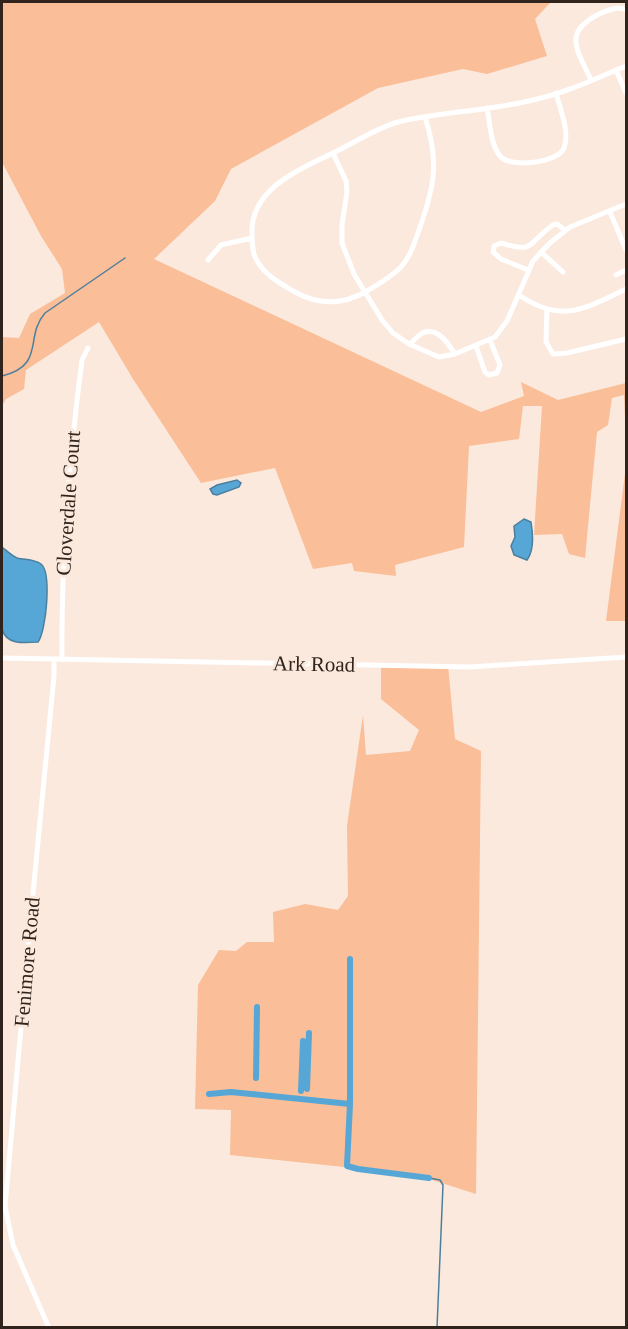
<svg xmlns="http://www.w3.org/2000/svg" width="628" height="1329" font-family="'Times New Roman',serif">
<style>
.green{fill:#fabe98}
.water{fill:#56a6d6;stroke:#4b7f9e;stroke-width:1.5}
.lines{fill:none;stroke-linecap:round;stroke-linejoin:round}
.stream{stroke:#4b7f9e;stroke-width:1.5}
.canal{stroke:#56a6d6;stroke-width:6}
.street{stroke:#fff;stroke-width:5}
.labels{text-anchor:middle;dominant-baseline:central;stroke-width:6;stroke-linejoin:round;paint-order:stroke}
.street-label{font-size:21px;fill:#30241d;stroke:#fbe9dd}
</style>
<rect width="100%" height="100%" fill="#fbe9dd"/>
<path class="green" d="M2,2H551L535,19L547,56L487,74L463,69L378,88L231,169L215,201L154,259L481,412L524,396L521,382L558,400L626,383V443L624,395L612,398L608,425L597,432L585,558L569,554L562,534L534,535L542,406H523L519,439L469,446L464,547L395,565L396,576L354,571L352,563L313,569L275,468L201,483L133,379L99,322L26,370L24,389L6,399L2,406V337L19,338L30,314L65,293L62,269L41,236L2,162Z
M626,466V621H606Z
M381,664L448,665L455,739L481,751L476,1194L429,1179L344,1167L230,1155L231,1110L195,1109L198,985L219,950L236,951L247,942H274L273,912L305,904L338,910L348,896L347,826L363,715L366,755L410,751L419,730L381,699Z"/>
<path class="water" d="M237,480L241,483L239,487L217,495L213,494L210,489L217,485Z
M524,519L531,522C533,534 534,551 527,560L514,555L511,546L515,537L514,526Z
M2,547C7,551 11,555 17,558C25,560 34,559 41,564C52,573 46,632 38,642C24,643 6,645 2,629Z"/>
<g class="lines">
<path class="stream" d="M2,376C46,365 24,337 45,313L125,258
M429,1178L440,1180L443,1185L437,1328"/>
<path class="canal" d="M350,959V1104L347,1166L358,1169L429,1178
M256,1078L257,1007
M307,1089L309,1033
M301,1091L303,1041
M209,1094L231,1092L350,1104"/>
<path class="street" d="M616,70L626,93
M591,80C577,49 562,33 599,14C608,10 617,6 626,10
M487,108C490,122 490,145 501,157C511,168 558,163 564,148C570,132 560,109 556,93
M425,117C439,160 435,185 420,227C415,241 411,256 401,267C391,277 379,284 367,291C343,305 320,306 295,292C279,283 263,274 255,257C252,250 252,242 252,234C250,187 302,169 337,151C357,141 377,128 398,122C444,111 492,111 537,99C568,92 597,78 626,66
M333,153L346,181L347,192L342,225V243L354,274L382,320L393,333L409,344L439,357L455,354L495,337L507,321L533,261L550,243L570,227L626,204
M610,212L626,250
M541,252L563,272
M208,260L221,245L252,238
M528,270L501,259L493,252L494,246L501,243C537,254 526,243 553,225L557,224L565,230
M616,275L626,270
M519,295C561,324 585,309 626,289
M547,310L546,342L553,354L567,353L626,339
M409,344C414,341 420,333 425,332C439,328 449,345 455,354
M476,346L485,372L489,375L497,373L500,365L490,340
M2,658L469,667L626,657
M62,660C61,559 69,459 82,360L88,348
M49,1328L13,1245L5,1206L32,904L54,676V659"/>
</g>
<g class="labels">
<g class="street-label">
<text transform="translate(68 503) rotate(-86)">Cloverdale Court</text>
<text transform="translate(314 664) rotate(1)">Ark Road</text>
<text transform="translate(27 962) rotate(-85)">Fenimore Road</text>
</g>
</g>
<rect width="628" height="1329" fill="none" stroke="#30241d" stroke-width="6"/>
</svg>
